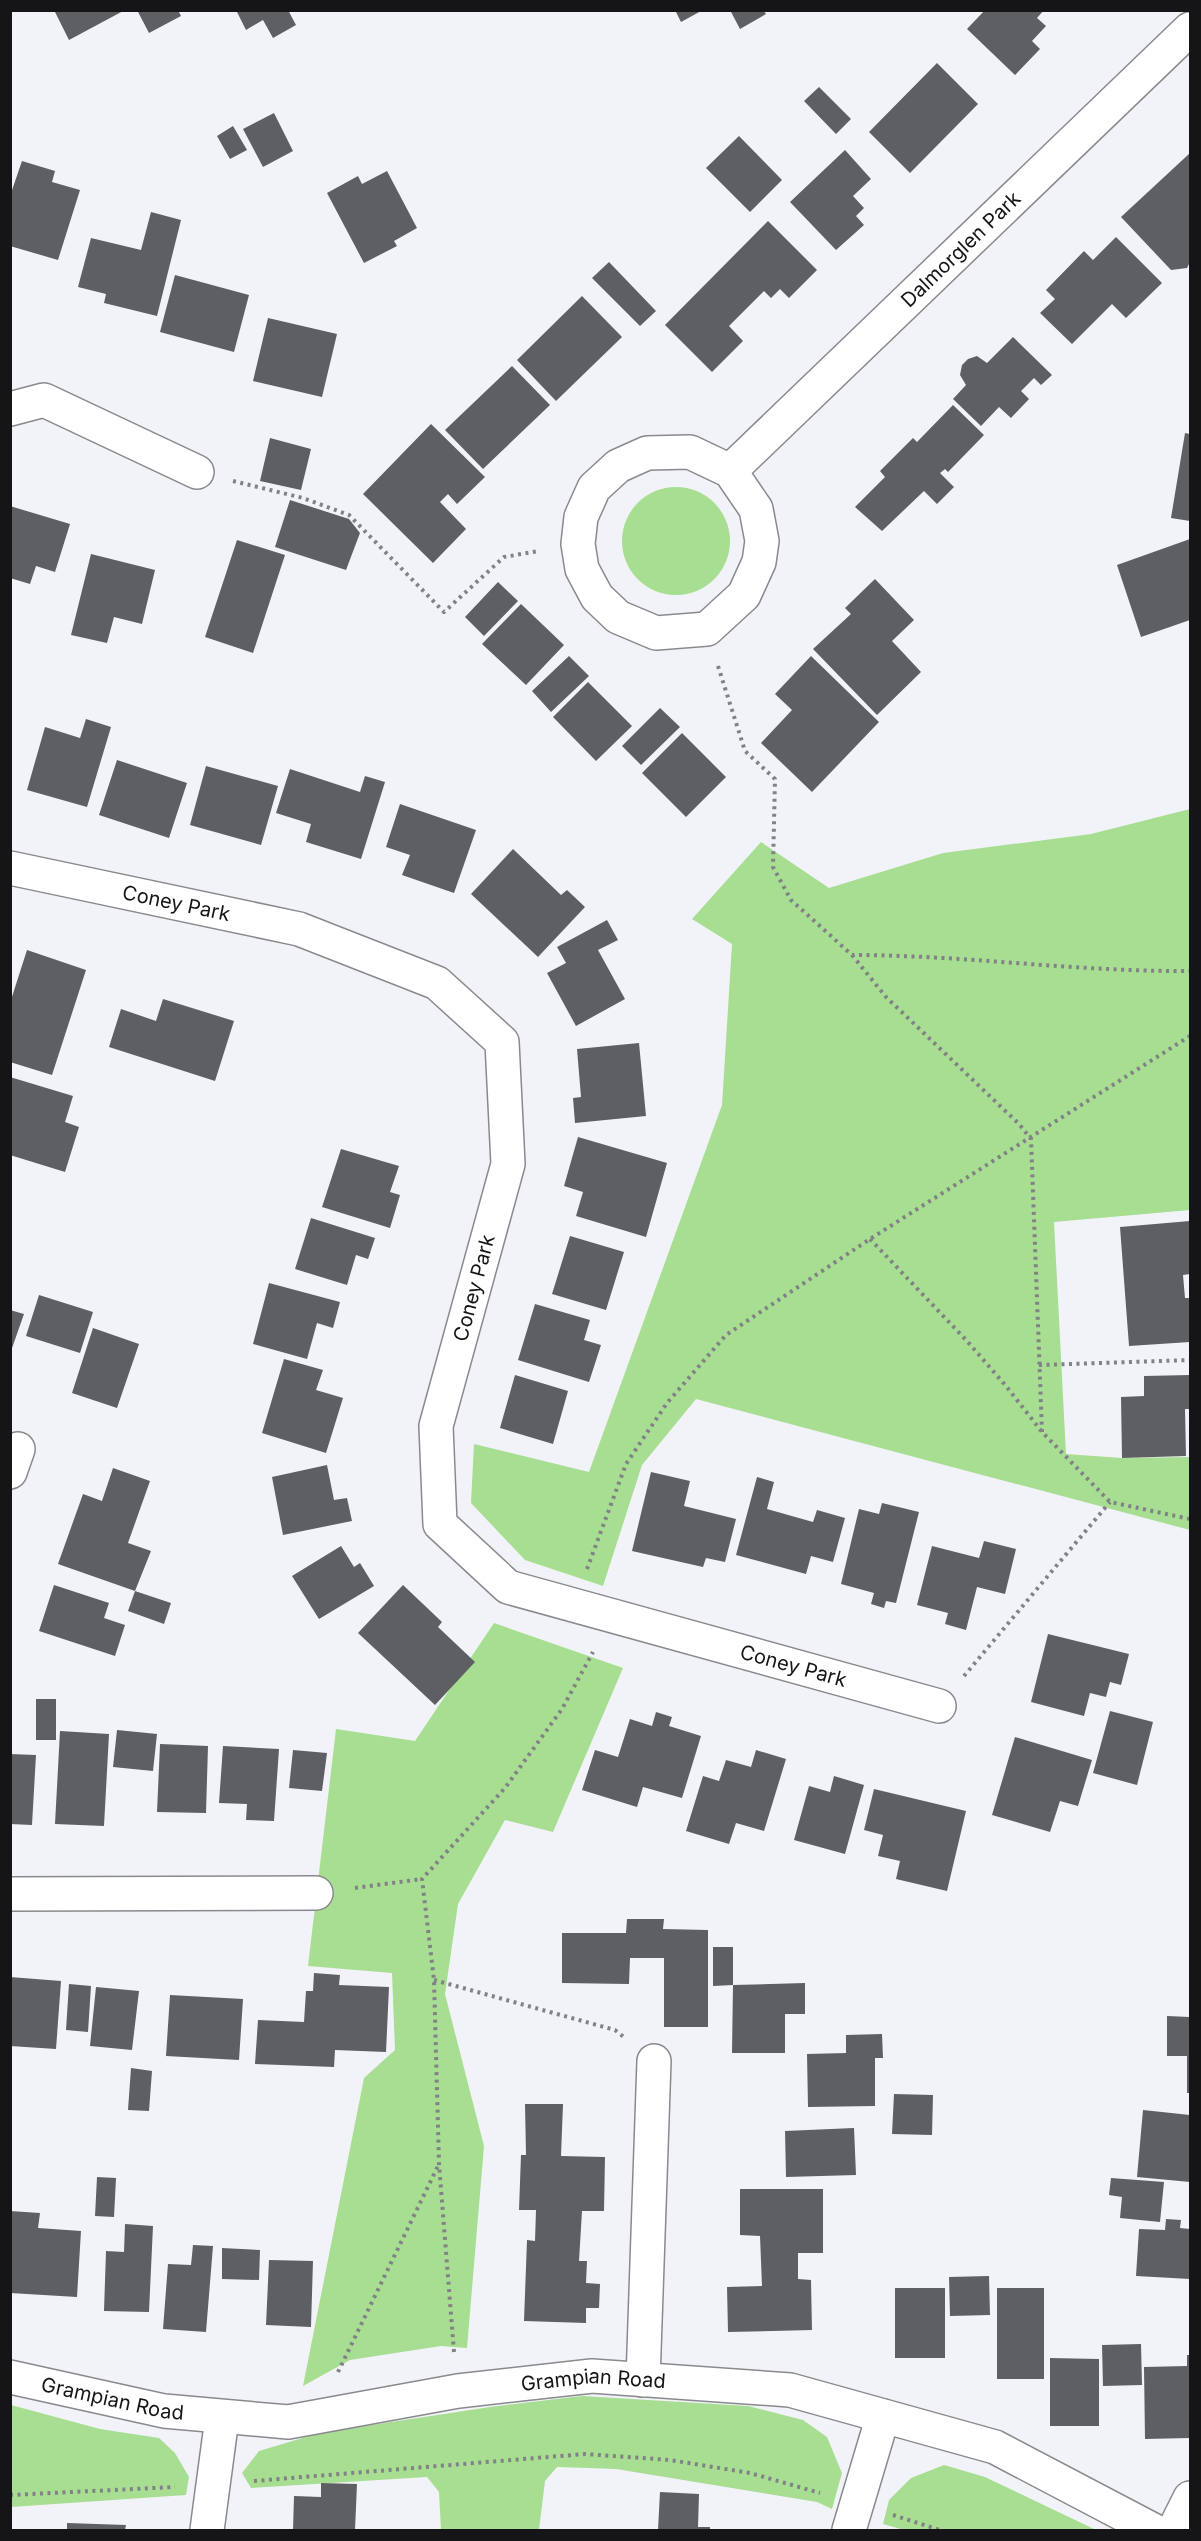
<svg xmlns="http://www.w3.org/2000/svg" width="1201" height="2541" font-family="Inter,sans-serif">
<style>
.green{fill:#a7de92}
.building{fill:#5e5f63}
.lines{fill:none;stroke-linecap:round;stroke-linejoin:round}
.minor-casing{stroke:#898a8e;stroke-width:36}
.path{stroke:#828286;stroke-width:4;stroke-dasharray:3 4.5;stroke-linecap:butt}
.minor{stroke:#fff;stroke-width:33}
.labels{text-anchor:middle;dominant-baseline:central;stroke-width:6;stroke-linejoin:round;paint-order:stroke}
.street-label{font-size:20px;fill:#151517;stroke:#fff}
</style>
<rect width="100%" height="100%" fill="#f2f3f8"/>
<path class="green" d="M622 541a54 54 0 1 1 108 0a54 54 0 1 1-108 0Z
M1190,809V1210L1054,1222L1066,1454L1122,1458L1190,1457V1530L696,1399L642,1465L603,1586L525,1560L471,1503L474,1444L589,1472L722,1105L732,944L692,919L761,842L829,888L943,853L1091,834Z
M494,1623L623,1668L553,1832L505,1820L458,1904L445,1994L484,2146L467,2348L441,2346L350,2360L303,2386L364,2078L395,2050L392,1973L308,1966L336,1729L415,1741Z
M582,2396L748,2406L803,2420L827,2437L842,2473L832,2509L817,2502L616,2469L557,2467L545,2481L539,2530H441L439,2492L427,2477L251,2488L242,2473L259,2451L319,2433L490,2407Z
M11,2405L100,2429L159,2438L175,2453L189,2477L186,2495L11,2507Z
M944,2465L985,2477L1096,2530H904L883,2524L889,2500L911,2478Z"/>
<path class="building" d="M54,10H125L69,40Z
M137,10H178L181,16L149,33Z
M236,10H288L296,25L273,38L263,20L246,30Z
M675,10H703L681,22Z
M730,10H763L766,14L740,29Z
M985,10H1044L1037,18L1046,26L1032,41L1040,49L1015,75L967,29Z
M937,63L978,104L910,173L869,132Z
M819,87L851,119L836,134L804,101Z
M274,113L293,151L263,167L243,129Z
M233,126L247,150L230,159L217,136Z
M739,136L782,180L750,212L706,168Z
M845,150L871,179L853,196L864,208L856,216L864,225L836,250L790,202Z
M1190,153V262L1187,268L1171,270L1121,217Z
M22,161L55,171L52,182L80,190L58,260L10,246V196Z
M387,171L417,228L394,241L397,246L364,263L327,193L358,176L362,184Z
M151,212L181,220L157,316L104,303L106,294L78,287L91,238L141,250Z
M768,221L817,270L789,298L780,289L771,298L764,291L729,326L743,341L712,372L665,325Z
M1116,237L1162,283L1126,318L1112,304L1072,344L1040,313L1055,299L1046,290L1084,251L1093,260Z
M609,262L656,311L640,326L592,278Z
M175,275L249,295L234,352L160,332Z
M582,296L622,337L556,401L517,360Z
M268,318L337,334L322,397L253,381Z
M1013,337L1052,375L1041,385L1034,378L1021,391L1029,399L1011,418L999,407L981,426L953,399L966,385L960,375L962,365L968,359L977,356L987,363Z
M512,366L550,405L483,469L445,430Z
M953,405L984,435L948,472L945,469L940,473L954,487L937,504L924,491L882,531L855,507L885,477L880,471L913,438L917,442Z
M431,424L485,477L457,504L448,494L440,502L466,529L433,563L363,494Z
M1185,433L1190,434V521L1171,518Z
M270,438L311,449L301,490L260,481Z
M290,500L349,519L360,533L346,570L275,547Z
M10,506L70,524L55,572L36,566L30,584L10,578Z
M1190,539V620L1141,637L1117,565Z
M237,540L285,555L253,653L205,637Z
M91,554L155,570L142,624L114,617L107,643L71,635Z
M875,579L914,620L892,641L921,672L877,715L813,649L851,614L845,608Z
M498,582L518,601L484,636L465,617Z
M521,604L564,645L526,685L482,644Z
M569,656L589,676L551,712L532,691Z
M811,656L879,722L812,792L761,743L792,710L775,694Z
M588,682L632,726L596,761L553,717Z
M660,708L680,727L641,765L622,746Z
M86,719L111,727L87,807L27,790L45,727L80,738Z
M682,733L726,777L686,817L642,773Z
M117,760L187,783L169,838L99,815Z
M206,766L278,786L261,845L190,825Z
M290,769L360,792L365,776L385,782L361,859L306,842L311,824L276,813Z
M400,804L476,830L454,893L402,875L410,855L386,847Z
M513,849L561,895L567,890L585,907L538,957L471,894Z
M607,920L618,940L598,950L625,999L576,1026L547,973L566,963L557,947Z
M27,950L86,970L52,1075L10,1062V1003Z
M163,999L234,1021L215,1081L109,1047L121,1009L156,1021Z
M639,1043L646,1116L575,1123L573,1098L581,1097L577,1049Z
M10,1077L73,1096L65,1122L79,1127L65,1172L10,1155Z
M578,1137L667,1163L646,1237L576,1216L583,1192L564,1186Z
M341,1149L399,1166L390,1192L400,1195L390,1228L322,1207Z
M311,1218L375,1238L368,1259L356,1255L347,1285L295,1269Z
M1190,1221V1274L1183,1275L1185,1298H1190V1342L1129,1346L1120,1227Z
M570,1236L624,1252L606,1310L552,1294Z
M269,1283L340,1302L333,1328L317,1323L307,1359L253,1344Z
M39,1295L93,1312L80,1353L26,1336Z
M535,1304L590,1320L584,1340L601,1345L589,1382L518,1360Z
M10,1310L24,1314L11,1351H10Z
M93,1328L139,1344L117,1408L72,1393Z
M284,1359L323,1370L316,1390L343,1398L326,1453L262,1433Z
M515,1375L568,1391L553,1444L500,1428Z
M1190,1375V1409H1185L1186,1456L1122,1458L1121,1397L1144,1396V1376Z
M327,1465L334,1500L347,1498L352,1521L283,1535L272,1477Z
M113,1468L150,1481L128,1543L151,1551L135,1591L58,1564L83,1494L102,1501Z
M651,1472L690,1481L684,1506L736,1519L725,1562L706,1558L703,1567L632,1551Z
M757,1477L774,1482L767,1509L813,1522L817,1510L845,1518L833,1562L811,1556L806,1574L736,1555Z
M882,1503L919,1512L896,1603L886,1601L884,1608L871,1604L874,1593L841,1584L859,1509L879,1514Z
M984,1541L1016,1549L1005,1594L977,1587L966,1630L945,1624L948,1613L917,1605L932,1546L979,1558Z
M341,1546L354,1567L360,1563L374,1586L319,1619L292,1576Z
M54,1585L109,1603L104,1618L125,1625L115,1656L39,1631Z
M403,1585L442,1622L438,1627L475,1662L435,1705L358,1633Z
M135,1591L171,1603L164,1624L128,1611Z
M1048,1634L1129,1654L1121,1685L1110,1682L1106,1697L1090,1693L1084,1716L1031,1702Z
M36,1699H56V1740H36Z
M1110,1711L1153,1722L1137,1785L1093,1773Z
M656,1712L672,1717L669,1726L701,1736L682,1798L643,1787L637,1807L582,1790L595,1750L618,1757L630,1719L652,1726Z
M117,1730L157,1734L153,1771L113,1767Z
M60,1731L109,1734L104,1826L55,1824Z
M1015,1737L1092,1760L1078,1806L1060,1801L1050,1832L992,1815Z
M160,1744L208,1746L206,1813L157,1812Z
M223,1746L279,1749L274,1821L246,1820L247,1804L219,1803Z
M293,1750L327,1753L322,1791L289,1788Z
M756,1750L786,1759L764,1831L736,1823L729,1844L686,1831L703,1776L719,1781L726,1760L751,1767Z
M10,1754L36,1755L32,1825L10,1824Z
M834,1776L864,1785L845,1854L794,1840L809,1786L830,1792Z
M874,1789L966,1811L947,1891L896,1879L900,1861L878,1856L883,1835L864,1830Z
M627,1919H664L663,1929L708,1930V2027H664V1958H630L629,1984L562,1983V1933H626Z
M713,1947H733V1985L805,1983V2014H785V2053H732L733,1985L713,1986Z
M314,1973L340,1975L339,1985L389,1987L386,2052L335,2050L334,2067L255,2064L258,2020L304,2022L306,1991H313Z
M10,1977L61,1981L56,2049L10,2046Z
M69,1984L91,1986L88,2032L66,2030Z
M96,1987L139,1991L132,2050L90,2046Z
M170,1995L243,1999L239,2060L166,2056Z
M1167,2016L1190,2017V2093H1187V2056H1167Z
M882,2034L883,2058H875V2106L808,2107L807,2054L846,2053V2035Z
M131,2068L152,2071L149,2111L128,2110Z
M894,2094L933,2095L932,2135L892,2134Z
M525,2104H563L561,2156L605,2157L604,2211H582L579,2261H587L586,2283L600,2284L599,2308H586V2323L524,2321L527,2240L535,2241L536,2210H519L521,2155H526Z
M1143,2110L1190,2115V2182L1137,2177Z
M854,2128L856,2175L786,2177L785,2131Z
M97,2177L116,2178L114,2217L95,2216Z
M1111,2178L1164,2182L1160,2222L1120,2218L1122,2197L1109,2195Z
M740,2189H823V2253H798V2279L811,2280L812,2330L728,2332L727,2287L762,2286L760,2236L740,2235Z
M10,2211L40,2213L38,2228L81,2231L77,2297L10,2293Z
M1166,2219L1181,2220L1180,2228L1190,2229V2279L1136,2276L1139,2229L1165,2230Z
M125,2224L153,2226L149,2312L104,2311L106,2251L124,2252Z
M193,2245L213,2246L206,2332L163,2329L168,2264L191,2265Z
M222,2248L260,2250L259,2280L222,2279Z
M269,2260L313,2261L311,2327L266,2325Z
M989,2276L990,2315L950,2316L949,2277Z
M895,2288H945V2358H895Z
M997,2288H1044V2379H997Z
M1141,2344L1142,2385L1103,2386L1102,2345Z
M1187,2355H1190V2438L1145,2439L1144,2367L1187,2366Z
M1050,2358L1099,2359V2426H1050Z
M321,2483L357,2484L355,2530H293L294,2496L321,2497Z
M660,2492L699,2494L698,2527H710V2530H658Z
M67,2523L126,2525L125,2530H67Z"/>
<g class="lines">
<g class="minor-casing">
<g id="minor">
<path d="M10,409L44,400L197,472"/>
<path d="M690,452L730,471L756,509L762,541L759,562L744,595L707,629L656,633L618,617L597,597L582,569L578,544L581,517L594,488L618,466L647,453Z"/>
<path id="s1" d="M730,471L1190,29"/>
<path id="s2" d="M10,868L299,929L437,983L502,1042L508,1164L436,1426L440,1524L508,1587L939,1706"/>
<path d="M10,1472L18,1449"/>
<path d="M10,1894L316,1893"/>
<path id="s3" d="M10,2377L164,2411L288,2422L458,2391L592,2376L790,2390L995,2447L1153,2530"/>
<path d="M643,2380L654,2061"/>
<path d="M207,2530L222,2418"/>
<path d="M849,2530L883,2416"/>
<path d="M1174,2530L1190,2498"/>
</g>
</g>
<path class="path" d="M233,481L303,498L349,515L444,612L504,557L539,551
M718,666L745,751L775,779L773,867L791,900L852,955C965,955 1077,972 1190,971
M852,955L886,997L1019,1124L1031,1139L1042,1432
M870,1239L967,1341L1006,1386L1042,1432L1110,1502L1190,1519
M1039,1365L1190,1360
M587,1569L626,1464L667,1403L726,1335L870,1239L1190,1036
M964,1676L1110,1502
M355,1888L422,1879
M434,1980L615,2030L625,2038
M454,2352L439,2164L434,1980L422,1879L505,1788L562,1709L593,1652
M338,2372L438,2166
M254,2481L585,2454L670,2460L750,2473L820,2493
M10,2495L175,2487
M893,2515L940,2530"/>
<use href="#minor" class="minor"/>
</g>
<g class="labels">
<g class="street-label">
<text stroke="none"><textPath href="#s1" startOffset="320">Dalmorglen Park</textPath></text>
<text stroke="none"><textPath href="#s2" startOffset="170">Coney Park</textPath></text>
<text transform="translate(474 1288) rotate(-75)">Coney Park</text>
<text stroke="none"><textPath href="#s2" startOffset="1412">Coney Park</textPath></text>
<text stroke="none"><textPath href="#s3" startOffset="591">Grampian Road</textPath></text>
<text stroke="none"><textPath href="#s3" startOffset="105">Grampian Road</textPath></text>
</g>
</g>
<rect width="1201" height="2541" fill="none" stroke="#151517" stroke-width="24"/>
</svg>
